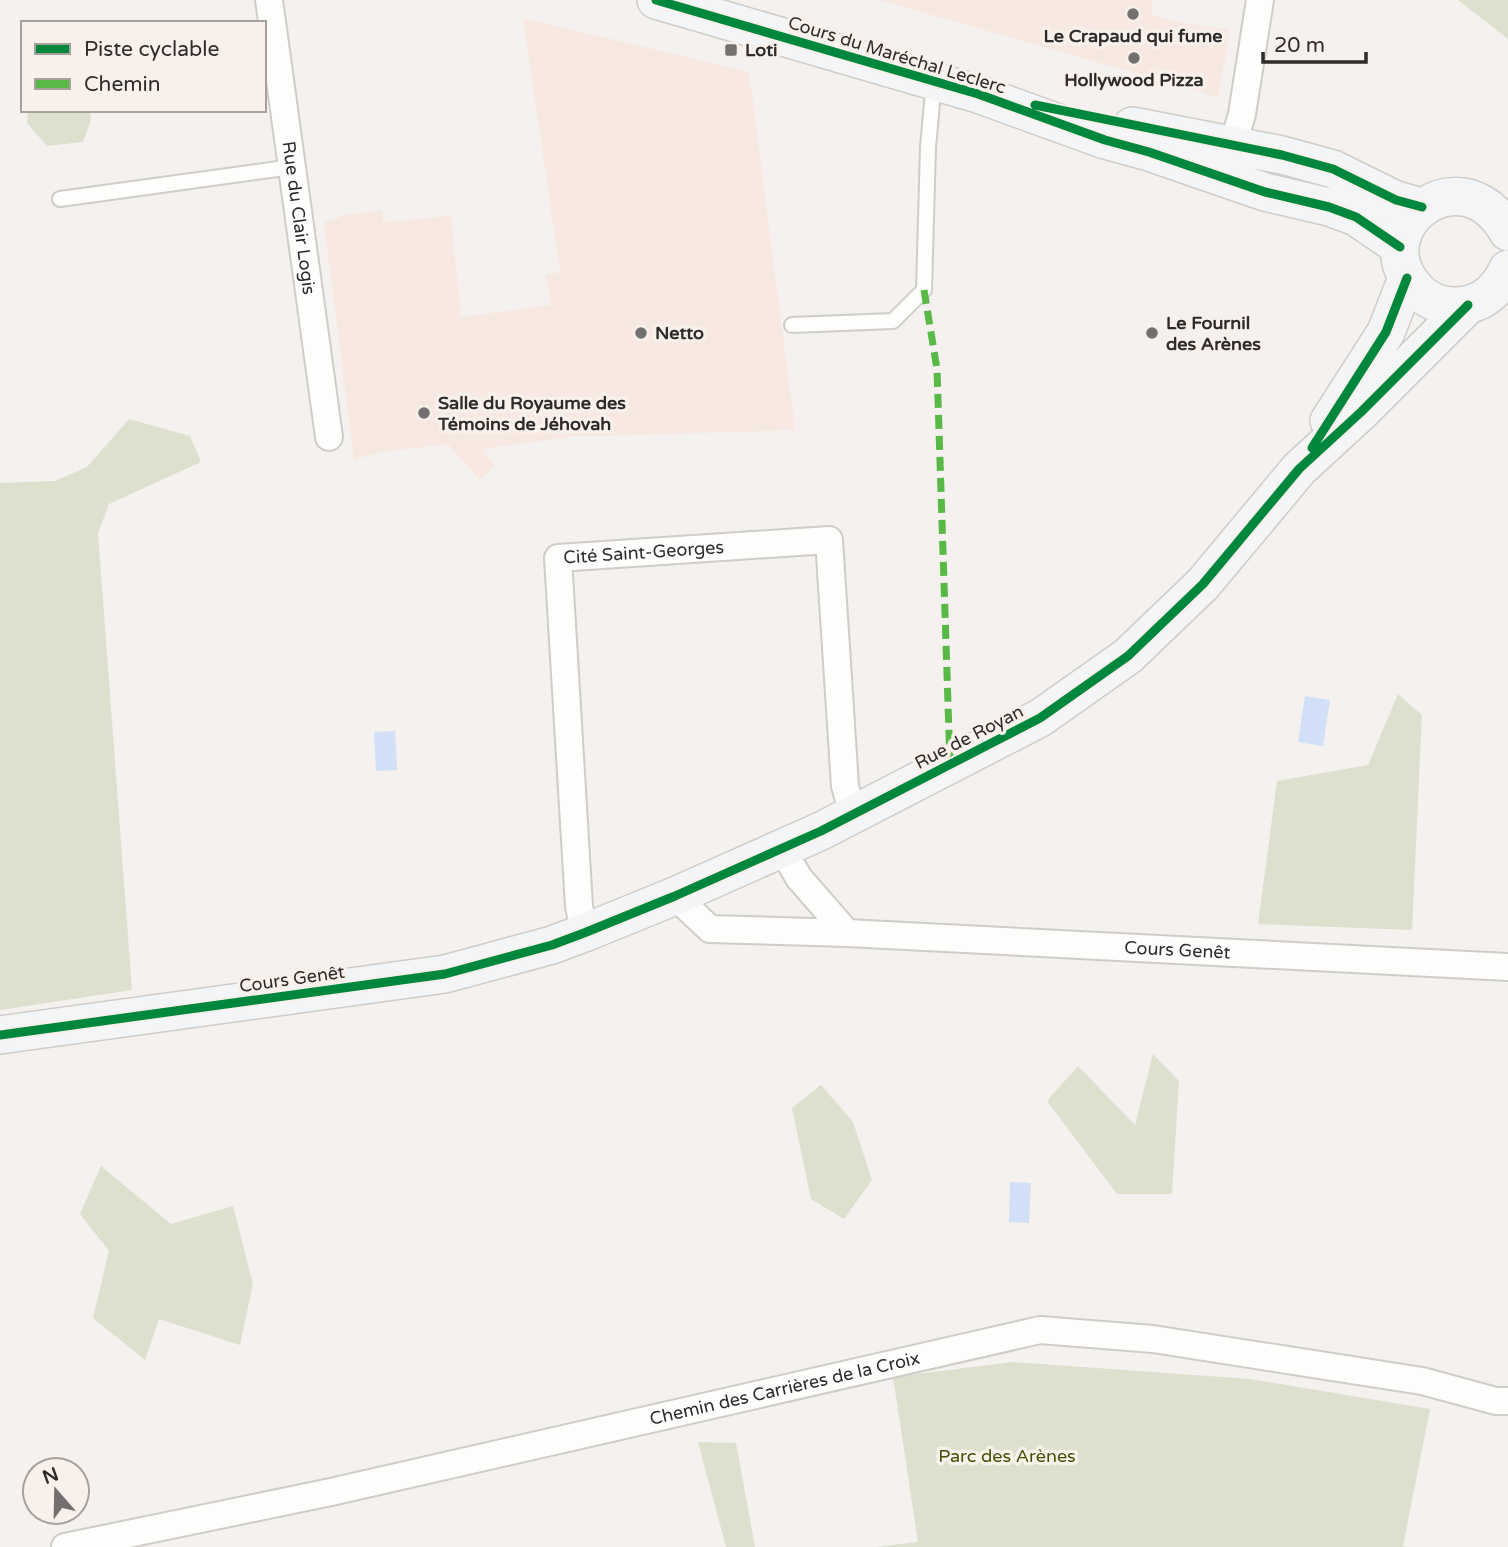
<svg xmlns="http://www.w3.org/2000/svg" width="1508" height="1547" font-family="'Varela Round',sans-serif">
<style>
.commercial{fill:#f7e8e2}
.green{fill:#dce0cd}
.water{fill:#d1e0f6}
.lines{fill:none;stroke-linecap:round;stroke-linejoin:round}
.service-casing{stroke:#cfcdca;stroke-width:18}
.minor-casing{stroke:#cfcdca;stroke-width:30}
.secondary-casing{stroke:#cfcdca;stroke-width:40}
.service{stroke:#fdfdfc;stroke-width:14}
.minor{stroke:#fdfdfc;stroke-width:26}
.secondary{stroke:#f3f5f6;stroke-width:37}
.quiet{stroke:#58b947;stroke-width:7;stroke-dasharray:14 7;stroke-linecap:butt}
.cycleway-casing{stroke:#f7f0eb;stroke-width:13}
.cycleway{stroke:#00873e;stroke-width:9}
.poi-dot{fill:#73706f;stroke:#f7f0eb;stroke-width:2.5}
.labels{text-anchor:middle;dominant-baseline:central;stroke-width:7;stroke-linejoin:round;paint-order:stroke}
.poi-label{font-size:18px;font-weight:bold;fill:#2e2b2a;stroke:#f7f0eb;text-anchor:start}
.street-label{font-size:18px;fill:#2e2b2a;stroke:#f7f0eb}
.park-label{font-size:18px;fill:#435105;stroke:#f7f0eb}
</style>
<rect width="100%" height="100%" fill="#f4f1ee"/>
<path class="commercial" d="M879,0H1153L1151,15L1172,21L1230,30L1218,97Z
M523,18L749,72L795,430L571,437L482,449L495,466L480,480L448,444L381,452L354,460L324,223L345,215L382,210L383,222L451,216L461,317L551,305L546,275L560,272Z"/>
<path class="green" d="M1458,0H1508V39Z
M28,110H89L91,120L83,142L47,146L27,123Z
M129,419L190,436L201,462L109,504L98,533L132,990L0,1010V483L55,481L87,467Z
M1398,694L1422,715L1412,930L1258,924L1277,781L1368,765Z
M1153,1054L1179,1081L1172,1194H1117L1047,1101L1078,1066L1135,1125Z
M821,1085L853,1122L872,1180L844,1219L811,1199L792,1108Z
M101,1166L171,1224L233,1206L253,1284L240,1345L159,1319L145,1360L93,1318L109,1251L80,1214Z
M1013,1362L1250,1379L1430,1409L1403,1546L1409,1547H875L918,1542L893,1377Z
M698,1442L736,1443L755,1547H726Z"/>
<path class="water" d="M1305,696L1330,700L1323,746L1298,742Z
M395,731L397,770L376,771L374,732Z
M1010,1182L1031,1183L1029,1223L1009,1222Z"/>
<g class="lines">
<g class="service-casing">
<path id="service" d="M60,199L292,167
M792,325L893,321L924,290L928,147L934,82"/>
</g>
<g class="minor-casing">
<g id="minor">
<path id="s1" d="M269,0L329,437"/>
<path d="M1233,145L1242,114L1260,0"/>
<path d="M782,849L799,878L847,933"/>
<path id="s2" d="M675,896L710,929L847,933L1508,967"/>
<path id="s3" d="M584,933L579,906L558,558L829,540L845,786L853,814"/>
<path id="s4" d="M65,1547L331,1492L1040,1330L1153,1339L1422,1381L1496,1401H1508"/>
</g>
</g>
<g class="secondary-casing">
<path id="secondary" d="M656,0L978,94L1105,140L1149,152L1265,192L1329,207L1356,217L1400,247
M1132,126L1282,155L1333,169L1396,200L1422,207
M1508,232C1462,151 1366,226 1412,284C1423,299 1440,307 1459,306C1483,304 1498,290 1508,269
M1329,421L1386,332L1407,278
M0,1035L445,974L552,945L584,933L675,896L821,831L1040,718L1128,656L1203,584L1299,469L1361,412L1468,305"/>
</g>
<use href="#service" class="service"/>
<use href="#minor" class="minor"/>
<use href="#secondary" class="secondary"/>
<path class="quiet" d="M924,290L937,369L950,765"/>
<g class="cycleway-casing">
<path id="cycleway" d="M656,0L978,94L1105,140L1149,152L1265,192L1329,207L1356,217L1400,247
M1035,105L1282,155L1333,169L1396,200L1422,207
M1312,448L1386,332L1407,278
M0,1035L445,974L552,945L584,933L675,896L821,831L1040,718L1128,656L1203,584L1299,469L1361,412L1468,305"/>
</g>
<use href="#cycleway" class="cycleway"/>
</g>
<g class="poi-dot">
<circle cx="1133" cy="14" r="7"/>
<rect x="724" y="43" width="14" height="14" rx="3.5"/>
<circle cx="1134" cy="58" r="7"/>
<circle cx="641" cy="333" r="7"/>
<circle cx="1152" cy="333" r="7"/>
<circle cx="424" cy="413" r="7"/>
</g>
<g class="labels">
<g class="poi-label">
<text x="1133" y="36" text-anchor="middle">Le Crapaud qui fume</text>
<text x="745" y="50">Loti</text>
<text x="1134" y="80" text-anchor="middle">Hollywood Pizza</text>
<text x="1166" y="323">Le Fournil<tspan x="1166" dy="21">des Arènes</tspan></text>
<text x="655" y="333">Netto</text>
<text x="438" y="403">Salle du Royaume des<tspan x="438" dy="21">Témoins de Jéhovah</tspan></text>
</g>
<g class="street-label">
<text transform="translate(897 55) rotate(17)">Cours du Maréchal Leclerc</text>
<text stroke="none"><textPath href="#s1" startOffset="220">Rue du Clair Logis</textPath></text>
<text stroke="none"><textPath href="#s3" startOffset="462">Cité Saint-Georges</textPath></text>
<text transform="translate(969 737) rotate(-27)">Rue de Royan</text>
<text stroke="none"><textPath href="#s2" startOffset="516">Cours Genêt</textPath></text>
<text transform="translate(292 979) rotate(-8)">Cours Genêt</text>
<text stroke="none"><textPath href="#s4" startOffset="737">Chemin des Carrières de la Croix</textPath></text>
</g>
<g class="park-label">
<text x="1007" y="1456">Parc des Arènes</text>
</g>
</g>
<rect x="21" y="21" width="245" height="91" fill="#f7f0eb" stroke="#a7a19e" stroke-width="2"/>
<rect x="35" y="44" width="35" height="10" fill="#00873e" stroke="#a7a19e" stroke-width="2"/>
<text x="84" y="56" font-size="21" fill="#2e2b2a">Piste cyclable</text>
<rect x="35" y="79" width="35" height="10" fill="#58b947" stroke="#a7a19e" stroke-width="2"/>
<text x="84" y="91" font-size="21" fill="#2e2b2a">Chemin</text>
<g transform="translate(56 1491) rotate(340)"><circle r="33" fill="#f7f0eb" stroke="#a7a19e" stroke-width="2"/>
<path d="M0-5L12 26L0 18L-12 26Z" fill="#73706f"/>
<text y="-10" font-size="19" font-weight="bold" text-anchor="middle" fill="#2e2b2a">N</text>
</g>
<path d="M1263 52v10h103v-10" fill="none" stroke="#2e2b2a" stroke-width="3.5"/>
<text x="1274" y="52" font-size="21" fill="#2e2b2a" stroke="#f7f0eb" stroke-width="5" paint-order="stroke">20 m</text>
</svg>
